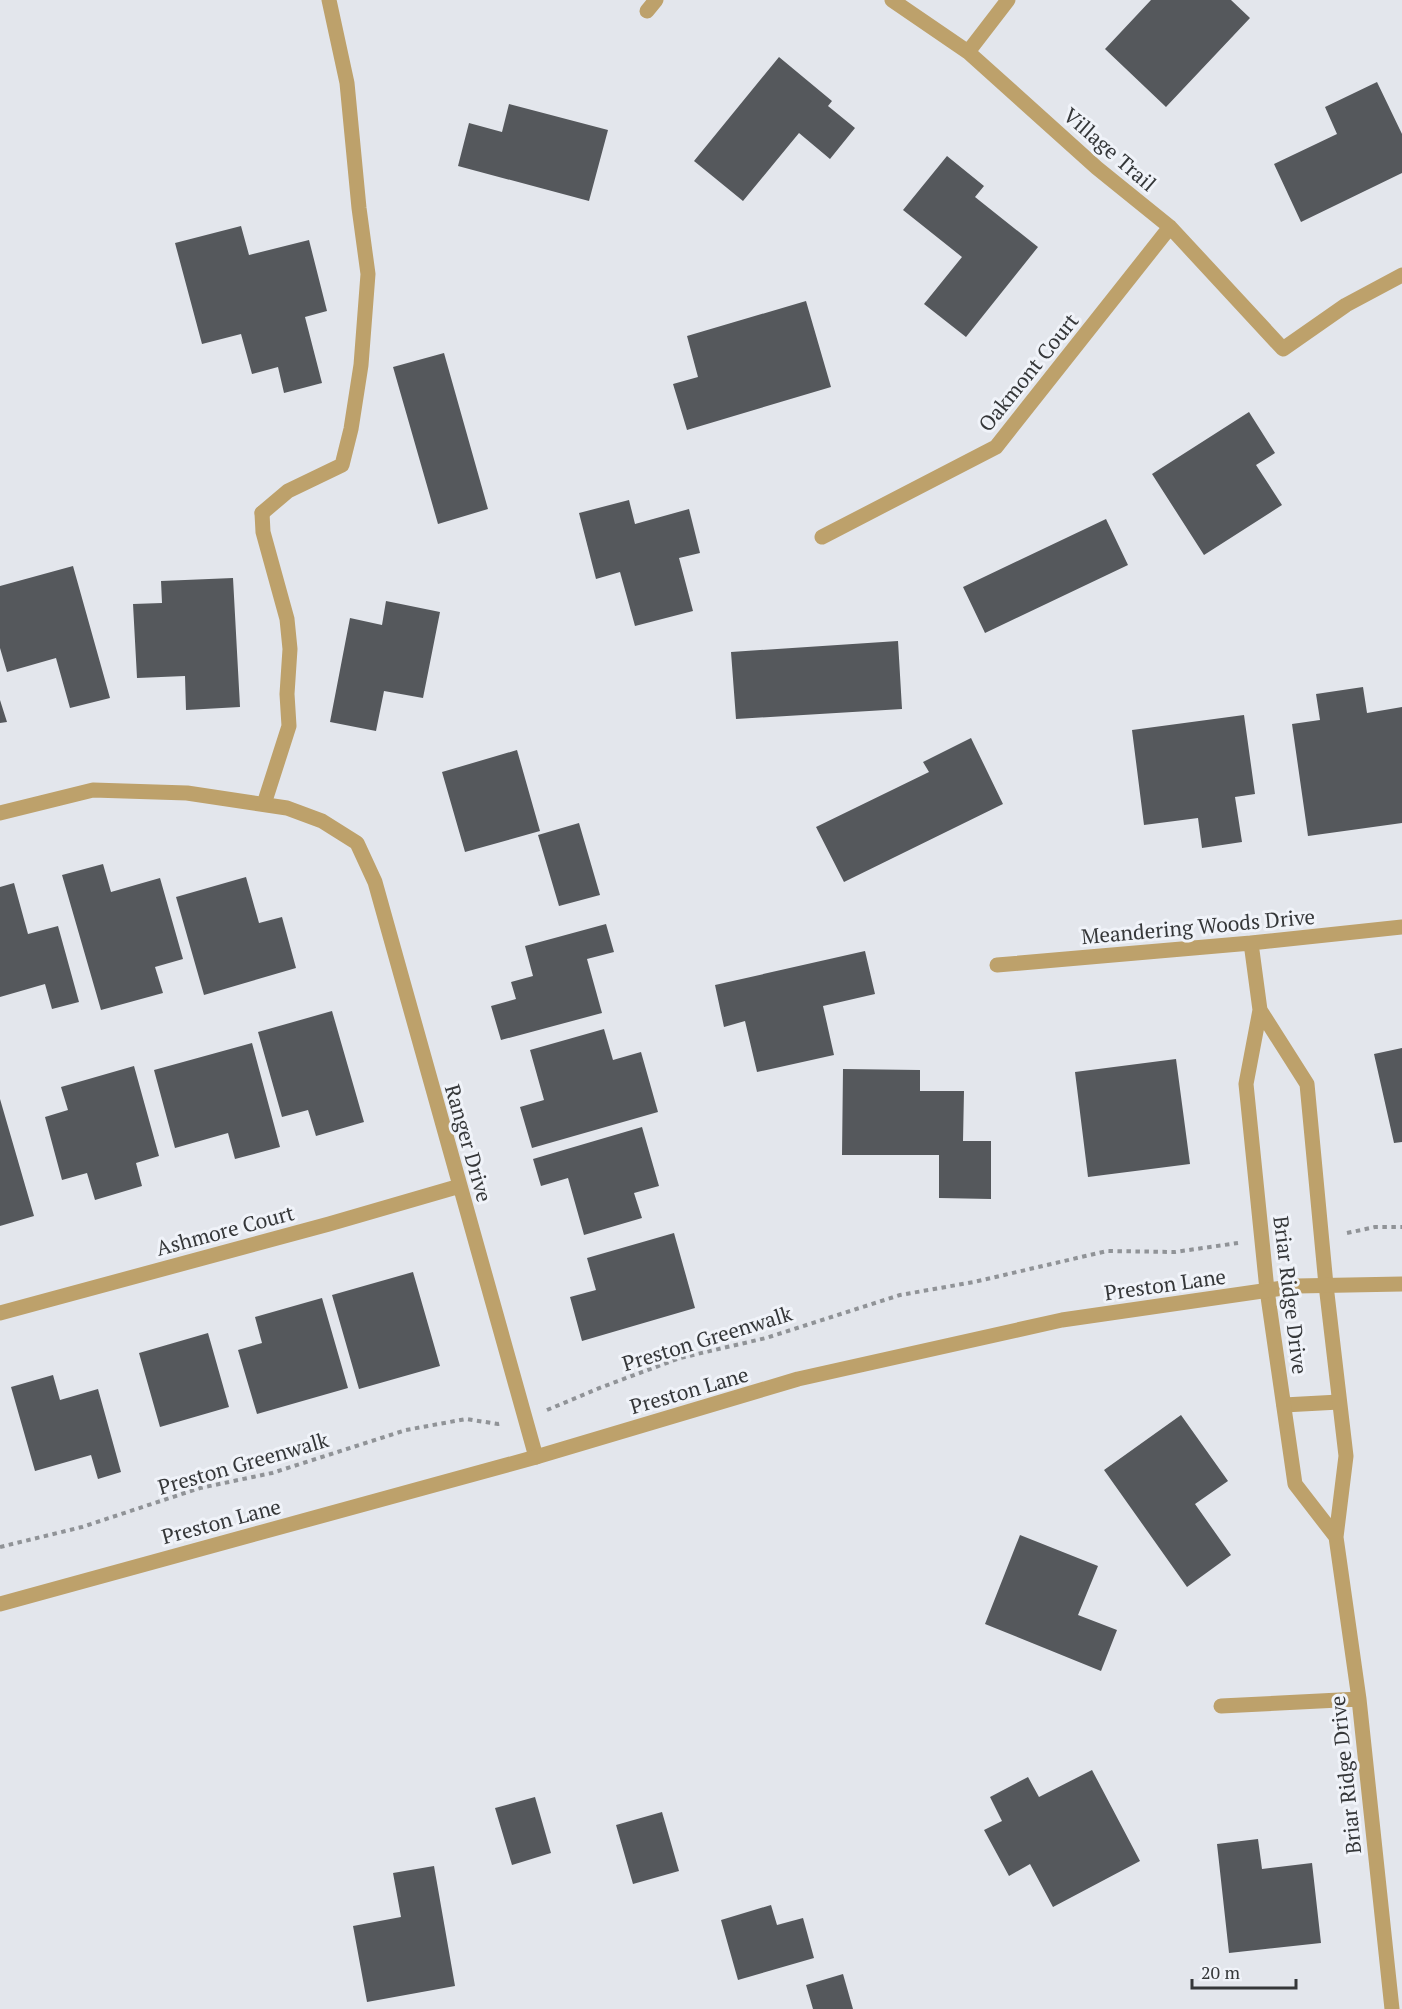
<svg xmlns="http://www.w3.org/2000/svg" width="1402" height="2009" font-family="'PT Serif',serif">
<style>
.building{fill:#55585c}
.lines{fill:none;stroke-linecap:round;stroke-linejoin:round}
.path{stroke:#909397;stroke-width:4;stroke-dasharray:4.5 4.5;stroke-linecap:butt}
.service{stroke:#bda16b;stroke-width:15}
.minor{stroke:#bda16b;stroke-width:15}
.tertiary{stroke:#bda16b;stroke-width:15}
.labels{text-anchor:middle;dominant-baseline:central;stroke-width:6;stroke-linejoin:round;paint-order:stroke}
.street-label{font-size:21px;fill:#353739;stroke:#f0f3f9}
</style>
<rect width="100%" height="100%" fill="#e3e6ec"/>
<path class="building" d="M1151,0H1231L1250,18L1166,107L1105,49Z
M779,57L832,101L828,106L855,128L830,159L799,133L743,201L694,161Z
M1377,82L1402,134V173L1301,222L1274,164L1337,134L1325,107Z
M509,104L608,130L589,201L458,166L469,123L502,132Z
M947,156L984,186L975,197L1038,247L966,337L924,304L962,257L903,210Z
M241,226L249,255L309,240L327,311L305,317L322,383L284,393L278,367L252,374L241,334L202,344L175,243Z
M806,301L831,387L687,430L673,384L698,377L687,336Z
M444,353L488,509L438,524L393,367Z
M1249,412L1275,453L1256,465L1282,505L1204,555L1152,474Z
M629,500L635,524L689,509L700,553L679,558L693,611L635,626L620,572L596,579L579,513Z
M1106,519L1128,565L985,633L963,587Z
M73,566L110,698L70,708L56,658L7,672L0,648V586Z
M233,578L240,707L186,710L185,676L137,678L133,604L162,603L161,581Z
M386,601L440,612L423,698L384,691L376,731L330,722L350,618L382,625Z
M898,641L902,709L736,719L731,652Z
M1363,687L1367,713L1402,707V823L1308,836L1292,724L1320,720L1316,694Z
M0,700L7,722L0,723Z
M1244,715L1255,794L1235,797L1242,842L1202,848L1198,818L1144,825L1132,730Z
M971,738L1003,804L844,882L816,827L929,772L923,762Z
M517,750L540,831L465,852L442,772Z
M579,823L600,895L559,906L538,835Z
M103,864L111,892L160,878L183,959L155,967L163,993L101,1010L62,875Z
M246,877L259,923L282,917L296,968L204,995L176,897Z
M14,883L28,934L58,926L79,1002L52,1009L45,984L0,997V887Z
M606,924L614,952L587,959L602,1013L501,1040L491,1006L516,999L511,982L533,976L525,946Z
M865,951L875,994L823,1006L834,1055L757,1072L745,1021L724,1027L715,985Z
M332,1011L364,1122L316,1136L308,1110L282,1117L258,1032Z
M604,1029L613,1060L641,1052L658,1112L532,1148L520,1107L544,1100L530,1050Z
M252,1043L280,1147L235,1159L228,1133L175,1148L154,1070Z
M1402,1048V1142L1394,1143L1374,1054Z
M1176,1059L1190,1164L1088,1177L1075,1072Z
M134,1066L159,1156L136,1163L142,1186L95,1200L87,1173L62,1180L45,1117L68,1110L61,1087Z
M843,1069L920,1070V1091H964L963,1141H991V1199L939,1198V1155H842Z
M0,1099L34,1216L0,1226Z
M642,1127L659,1186L634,1193L642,1218L584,1235L568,1178L541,1186L533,1159Z
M674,1233L695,1308L582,1341L570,1297L596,1290L587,1258Z
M413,1272L440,1366L359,1389L332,1295Z
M322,1298L348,1388L257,1414L238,1350L262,1343L255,1317Z
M208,1333L229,1407L160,1427L139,1353Z
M53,1375L60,1400L98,1389L121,1472L98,1479L91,1455L35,1471L11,1387Z
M1181,1415L1228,1481L1195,1504L1231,1555L1187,1587L1104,1470Z
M1020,1535L1098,1566L1078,1615L1117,1630L1101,1671L985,1624Z
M1092,1770L1140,1861L1053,1907L1030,1864L1009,1876L984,1830L1002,1821L990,1797L1028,1777L1039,1797Z
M535,1797L551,1853L512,1865L495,1808Z
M662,1812L679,1871L633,1884L616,1825Z
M1258,1839L1262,1869L1312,1863L1321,1943L1229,1953L1217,1844Z
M434,1866L455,1986L367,2002L353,1926L401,1917L393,1873Z
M771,1905L777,1925L803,1918L814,1958L738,1980L721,1920Z
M843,1974L853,2009H813L806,1985Z"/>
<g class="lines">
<path class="path" d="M1347,1233L1375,1227H1402
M547,1410L602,1387L680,1358L766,1338L900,1295L974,1282L1107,1251L1175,1252L1238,1243
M0,1547L82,1527L200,1488L272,1473L406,1430L466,1419L498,1424L503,1423"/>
<path class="service" d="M262,513L288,491L342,465L351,429L361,365L368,274L359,208L347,83L329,0
M1284,1405L1339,1402"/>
<path class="minor" d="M892,0L968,52L1097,168L1170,227L1283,349L1346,305L1402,275
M647,11L656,0
M968,52L1008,0
M262,513L263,532L287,619L290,649L287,694L289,726L264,804
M822,537L996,447L1170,227
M0,813L93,790L187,793L287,808L322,821L357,843L375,882L536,1457
M1251,943L1260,1010L1246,1084L1267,1290L1295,1484L1336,1537
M997,965L1251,943L1402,927
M1260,1010L1307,1084L1326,1285L1346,1456L1336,1537L1359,1699L1392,2009
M0,1313L329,1224L460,1186
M1221,1706L1359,1699"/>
<path class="tertiary" d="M0,1604L536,1457L798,1379L1062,1320L1297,1286L1402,1284"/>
</g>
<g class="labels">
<g class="street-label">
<text transform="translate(1110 149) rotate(41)">Village Trail</text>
<text transform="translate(1028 372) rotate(-51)">Oakmont Court</text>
<text transform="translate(1198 926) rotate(-5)">Meandering Woods Drive</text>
<text transform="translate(469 1143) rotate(74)">Ranger Drive</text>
<text transform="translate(225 1230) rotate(-15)">Ashmore Court</text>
<text transform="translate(1165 1284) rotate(-8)">Preston Lane</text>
<text transform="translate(1291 1295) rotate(83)">Briar Ridge Drive</text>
<text transform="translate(707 1338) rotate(-17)">Preston Greenwalk</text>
<text transform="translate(689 1390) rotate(-16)">Preston Lane</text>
<text transform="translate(243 1463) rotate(-16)">Preston Greenwalk</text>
<text transform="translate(221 1521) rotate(-15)">Preston Lane</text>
<text transform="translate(1345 1775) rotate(-96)">Briar Ridge Drive</text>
</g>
</g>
<path d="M1192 1979v9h104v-9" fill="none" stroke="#353739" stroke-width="3"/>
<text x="1201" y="1979" font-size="18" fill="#353739" stroke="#f0f3f9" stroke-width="4.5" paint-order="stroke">20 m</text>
</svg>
